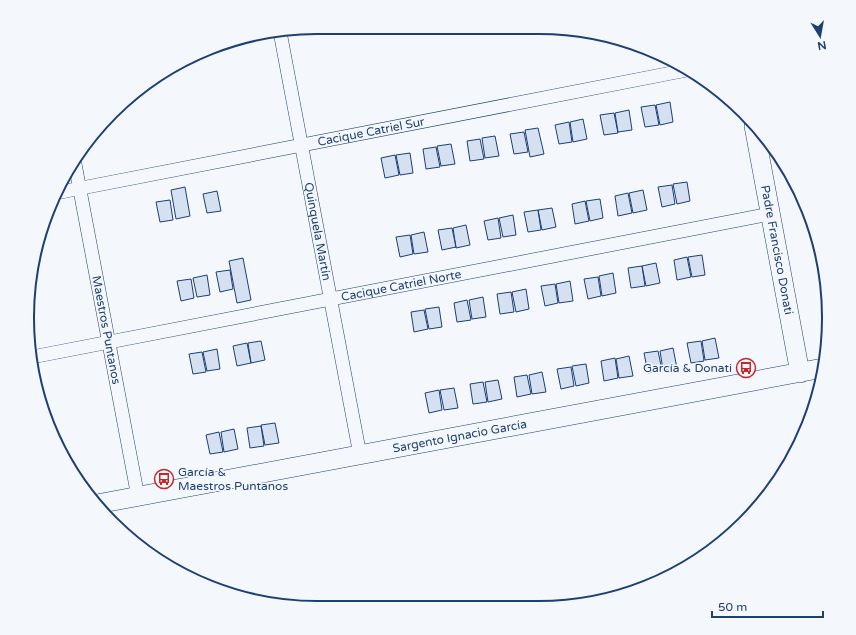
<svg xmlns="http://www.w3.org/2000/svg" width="856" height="635" font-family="'Varela Round',sans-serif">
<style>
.building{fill:#d5e0f0;stroke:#1d3f73}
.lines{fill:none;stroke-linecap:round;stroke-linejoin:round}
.street-casing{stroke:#1d3f73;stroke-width:14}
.secondary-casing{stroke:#1d3f73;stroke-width:20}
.street{stroke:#f4f7fb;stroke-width:13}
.secondary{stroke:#f4f7fb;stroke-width:19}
.labels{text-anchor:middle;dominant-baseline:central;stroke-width:3;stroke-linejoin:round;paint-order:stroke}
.street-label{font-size:12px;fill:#1d3f73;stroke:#f4f7fb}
.poi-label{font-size:12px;fill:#1d3f73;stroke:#f4f7fb;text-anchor:end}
.rim{fill:none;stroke:#1d3f73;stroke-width:2}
</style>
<rect width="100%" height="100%" fill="#f4f7fb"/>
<path class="building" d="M670,102L673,122L660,125L656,105Z
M655,105L659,125L645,127L641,107Z
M629,110L632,130L618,132L615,113Z
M614,113L618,133L604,135L600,115Z
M583,119L587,139L573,142L570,122Z
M569,122L572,142L559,144L555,125Z
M538,128L544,154L530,157L525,130Z
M524,132L528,152L514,154L510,134Z
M495,136L499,156L485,158L482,138Z
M480,139L484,159L470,161L467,141Z
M451,144L455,164L441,166L437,146Z
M436,147L440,167L426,169L423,149Z
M410,153L413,173L400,175L396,155Z
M395,155L399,175L385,178L381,158Z
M687,182L690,201L677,204L673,184Z
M672,185L675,204L662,207L658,187Z
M185,187L190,216L176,219L171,190Z
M643,190L647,210L633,213L629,193Z
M217,191L221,211L207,213L203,194Z
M628,193L632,213L618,216L615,196Z
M600,199L603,218L590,221L586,201Z
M170,200L173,220L160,222L156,202Z
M585,201L589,221L575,224L572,204Z
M552,208L556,227L542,230L538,210Z
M538,210L541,230L528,232L524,212Z
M513,215L516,235L503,237L499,218Z
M498,218L501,238L488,240L484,221Z
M466,225L470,245L456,248L453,228Z
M452,228L456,247L442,250L438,230Z
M424,232L428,252L414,254L411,235Z
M410,235L413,254L400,257L396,237Z
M702,255L705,275L692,277L688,257Z
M687,257L691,277L677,280L674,260Z
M243,258L251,300L237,303L229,261Z
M656,263L660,283L646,286L642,266Z
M642,266L645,286L631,288L628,268Z
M230,270L233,289L220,292L216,272Z
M613,273L616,293L602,296L599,276Z
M207,275L210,295L197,297L193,278Z
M598,277L601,296L588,299L584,279Z
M191,279L194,298L181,301L177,281Z
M570,281L573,301L559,303L556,284Z
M555,284L558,303L545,306L541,286Z
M526,289L529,309L516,312L512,292Z
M511,292L514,312L500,314L497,294Z
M483,297L486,317L472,319L469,300Z
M467,300L471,320L457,322L454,303Z
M439,307L442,327L429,329L425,309Z
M424,310L428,329L414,332L411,312Z
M715,338L719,358L705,360L702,341Z
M261,341L265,360L251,363L248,343Z
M701,341L704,361L691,363L687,343Z
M247,343L251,363L237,366L233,346Z
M673,348L677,368L663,370L660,351Z
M217,349L220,369L207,371L203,352Z
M658,351L662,370L648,373L644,353Z
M202,352L206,372L193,374L189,354Z
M629,356L633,376L619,378L616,359Z
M615,358L618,378L604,381L601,361Z
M586,364L589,383L576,386L572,366Z
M571,367L574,386L561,389L557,369Z
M542,372L546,392L532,394L529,375Z
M527,375L531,394L517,397L514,377Z
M498,380L502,399L488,402L485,382Z
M483,382L487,402L473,404L470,384Z
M454,388L458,408L444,410L440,390Z
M439,390L442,410L429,413L425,393Z
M275,423L279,443L265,445L261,425Z
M261,426L264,446L250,448L247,428Z
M234,429L238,449L224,452L221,432Z
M219,432L223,452L210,454L206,435Z"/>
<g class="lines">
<g class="street-casing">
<g id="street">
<path id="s1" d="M280,32L360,455"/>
<path id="s2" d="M75,164L138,497"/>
<path id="s3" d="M56,193L687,70"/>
<path id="s4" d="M32,357L770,214"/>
</g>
</g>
<g class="secondary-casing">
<g id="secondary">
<path id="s5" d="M754,126L800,373"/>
<path id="s6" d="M97,504L823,368"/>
</g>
</g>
<use href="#street" class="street"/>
<use href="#secondary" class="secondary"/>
</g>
<defs>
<g id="bus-ring" transform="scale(1)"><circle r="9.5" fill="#f4f7fb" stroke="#c62828" stroke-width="1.5"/><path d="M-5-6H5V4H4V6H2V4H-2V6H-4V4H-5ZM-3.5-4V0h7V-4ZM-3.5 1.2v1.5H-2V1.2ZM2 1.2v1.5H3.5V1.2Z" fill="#c62828"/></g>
</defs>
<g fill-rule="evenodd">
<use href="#bus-ring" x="746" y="368"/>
<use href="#bus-ring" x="164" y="479"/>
</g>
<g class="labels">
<g class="street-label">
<text stroke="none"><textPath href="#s3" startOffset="321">Cacique Catriel Sur</textPath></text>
<text stroke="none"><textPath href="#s1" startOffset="203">Quinquela Martín</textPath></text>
<text stroke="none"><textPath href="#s5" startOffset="126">Padre Francisco Donati</textPath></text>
<text stroke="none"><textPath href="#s4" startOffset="376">Cacique Catriel Norte</textPath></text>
<text stroke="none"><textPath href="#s2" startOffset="169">Maestros Puntanos</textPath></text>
<text stroke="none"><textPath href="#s6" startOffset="369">Sargento Ignacio García</textPath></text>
</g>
<g class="poi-label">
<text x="732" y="368">García &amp; Donati</text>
<text x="178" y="472" text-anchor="start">García &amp;<tspan x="178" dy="14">Maestros Puntanos</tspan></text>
</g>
</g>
<path d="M0 0H856V635H0ZM317 34H539A283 283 0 0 1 822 317V318A283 283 0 0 1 539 601H317A283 283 0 0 1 34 318V317A283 283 0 0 1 317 34Z" fill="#f4f7fb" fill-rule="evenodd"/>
<path class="rim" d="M317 34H539A283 283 0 0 1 822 317V318A283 283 0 0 1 539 601H317A283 283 0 0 1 34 318V317A283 283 0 0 1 317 34Z"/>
<g transform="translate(820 36) rotate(169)" stroke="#f4f7fb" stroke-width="3" paint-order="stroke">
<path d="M0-3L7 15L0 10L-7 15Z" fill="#1d3f73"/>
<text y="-6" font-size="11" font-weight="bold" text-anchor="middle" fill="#1d3f73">N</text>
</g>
<path d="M712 611v6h111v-6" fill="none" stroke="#1d3f73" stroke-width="2"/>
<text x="718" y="611" font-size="12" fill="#1d3f73" stroke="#f4f7fb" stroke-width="3" paint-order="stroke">50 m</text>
</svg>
